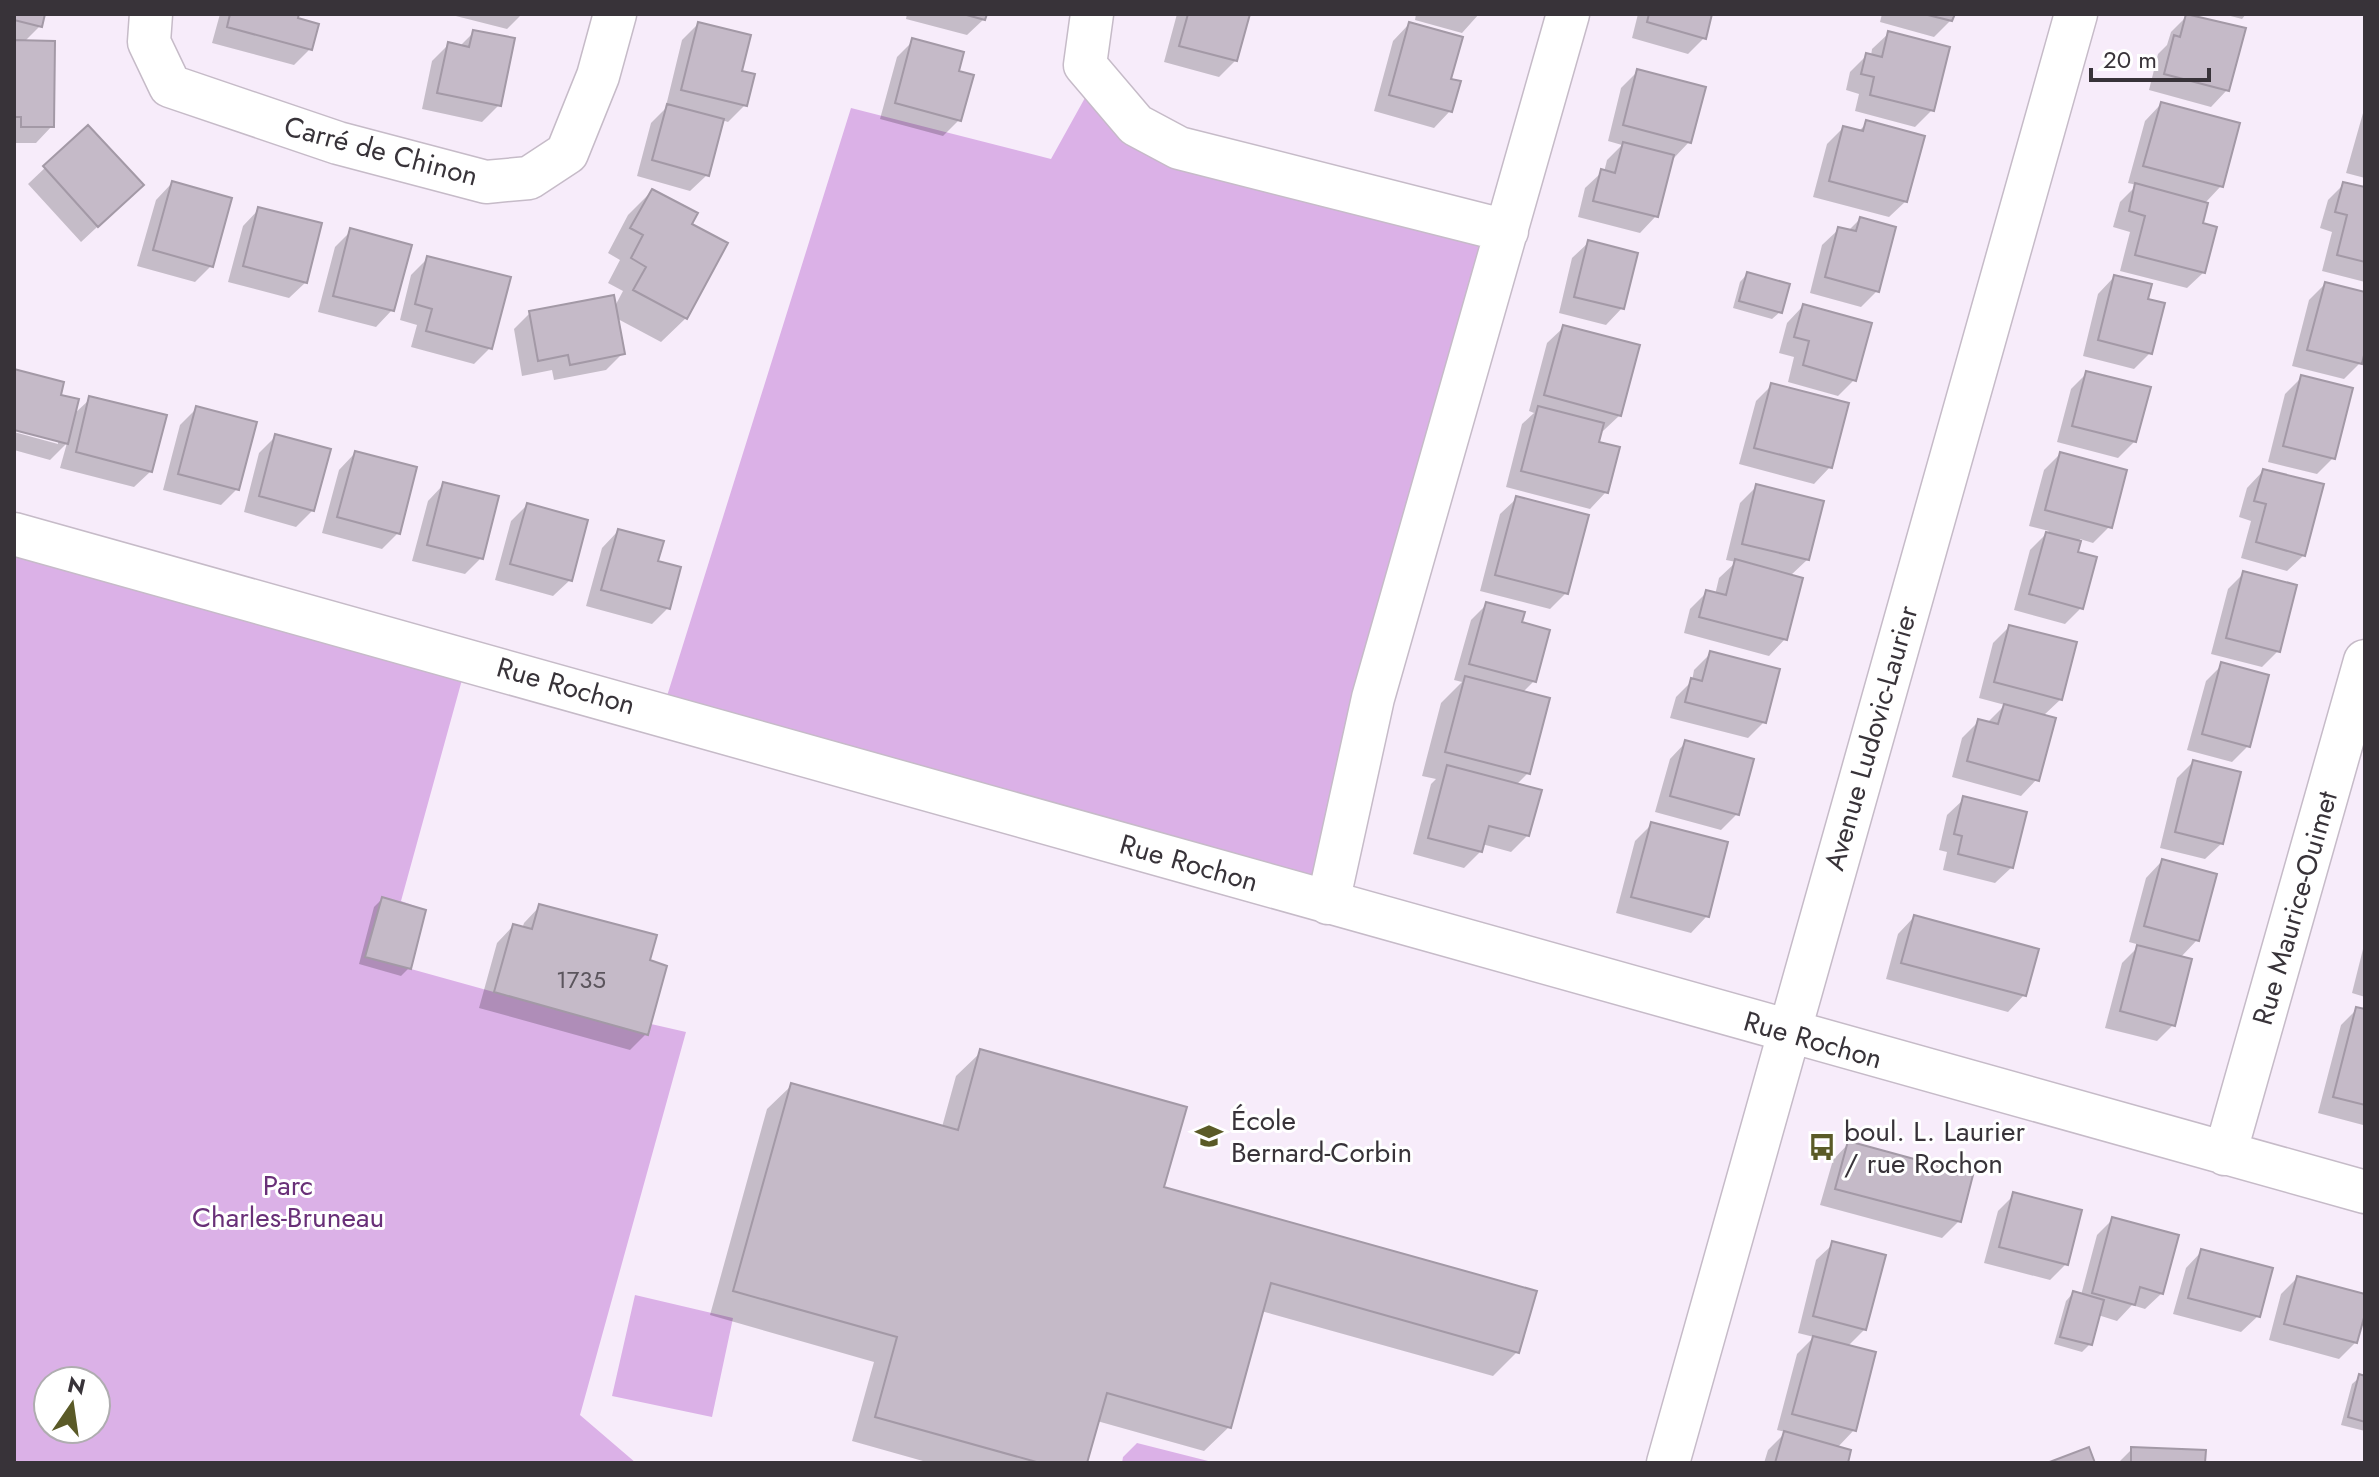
<svg xmlns="http://www.w3.org/2000/svg" width="2379" height="1477" font-family="Jost,sans-serif">
<style>
.green{fill:#dbb1e7;fill-rule:evenodd}
.shadow{fill:#0003}
.building{fill:#c5bac8;stroke:#a399a6;stroke-width:2}
.lines{fill:none;stroke-linecap:round;stroke-linejoin:round}
.street-casing{stroke:#c6bbc8;stroke-width:45}
.street{stroke:#fff;stroke-width:42}
.labels{text-anchor:middle;dominant-baseline:central;stroke-width:6;stroke-linejoin:round;paint-order:stroke}
.number-label{font-size:24px;fill:#5b555d}
.street-label{font-size:28px;fill:#383339;stroke:#fff}
.poi-label{font-size:28px;fill:#383339;stroke:#fff;text-anchor:start}
.park-label{font-size:28px;fill:#693078;stroke:#fff}
</style>
<rect width="100%" height="100%" fill="#f7ecfa"/>
<path class="green" d="M1096,78L1133,121L1498,230L1321,902L662,712L851,108L1051,159Z
M14,534L468,658L401,901L426,910L411,969L648,1035L651,1024L686,1032L580,1415L636,1463H14ZM48,1381H96V1429H48Z
M635,1295L733,1318L712,1417L612,1396Z
M1137,1443L1216,1463H1122L1123,1457Z"/>
<path class="shadow" d="M14,14H43L40,26L24,42L52,126L36,143H14Z
M220,14H297L295,19L310,49L294,65L212,43Z
M448,14H522L507,29Z
M907,14H985L984,19L967,35L906,19Z
M1177,14H1248L1236,60L1219,77L1164,62Z
M1416,14H1479L1462,33L1415,20Z
M1638,14H1710L1704,38L1688,54L1632,38Z
M1882,14H1957L1934,37L1880,22Z
M2223,14H2246L2242,19Z
M2187,16L2227,90L2211,107L2149,90L2158,54L2167,45L2171,32Z
M698,24L740,73L745,105L728,122L722,120L707,175L690,191L637,176L651,123L668,106H666L682,40Z
M1409,24L1449,81L1450,111L1434,128L1374,111L1393,41Z
M474,32L499,105L482,122L422,109L432,61L449,44L459,47Z
M1889,33L1932,110L1915,127L1855,111L1859,94L1846,90L1850,72L1867,55L1871,56L1872,49Z
M913,41L957,73L959,120L943,136L880,119L897,57Z
M1637,72L1689,142L1673,159L1656,216L1640,233L1578,217L1585,188L1602,172H1604L1607,160L1622,145L1608,141L1621,88Z
M2161,104L2221,186L2206,202L2200,224L2204,272L2187,288L2120,271L2130,232L2113,227L2120,202L2137,185L2128,183L2145,121Z
M2365,106V178L2346,173Z
M1867,123L1906,201L1889,217L1813,197L1827,144L1843,128L1858,132Z
M88,127L125,201L81,242L28,184Z
M172,183L211,266L195,282L137,266L156,200Z
M2344,184L2365,189V282L2322,271L2332,232L2320,228L2328,200Z
M652,191L689,225L686,318L661,342L616,318L623,353L606,370L554,380L552,370L522,376L514,329L530,313L614,308L623,291L608,283L620,260L608,253L628,215Z
M259,209L306,282L289,298L228,282L243,226Z
M1860,219L1877,291L1861,307L1810,293L1822,245L1839,229L1848,231Z
M351,231L392,310L376,327L318,312L335,247Z
M1589,242L1622,308L1606,325L1559,313L1572,258Z
M428,258L490,348L474,364L411,347L417,325L400,320L411,275Z
M1747,274L1780,312L1772,319L1733,308L1740,282Z
M2114,277L2146,300L2150,353L2134,369L2083,356L2098,294Z
M2325,284L2365,294V343L2360,363L2344,379L2292,366L2309,300Z
M1803,306L1855,379L1838,396L1788,382L1794,357L1779,353L1787,323Z
M1564,327L1620,415L1603,431L1600,430L1597,443L1606,492L1590,509L1506,487L1522,424L1534,413L1529,411L1547,343Z
M14,371L58,396L73,415L90,399L151,471L134,487L60,468L67,443L50,460L14,450V432L58,444V440L14,428Z
M2087,373L2135,441L2118,458L2057,442L2071,389Z
M2302,377L2333,458L2317,474L2268,462L2285,394Z
M1772,385L1830,467L1814,484L1739,464L1756,401Z
M196,409L237,489L221,505L163,490L180,425Z
M276,436L313,510L296,527L244,512L259,453Z
M355,453L398,533L382,549L322,533L339,470Z
M2060,454L2110,526L2093,543L2080,539L2076,553L2081,608L2065,624L2014,610L2030,550L2049,531L2029,526L2044,470Z
M2263,471L2304,555L2287,571L2241,558L2251,521L2239,517L2247,488Z
M444,484L481,558L465,574L412,561L428,501Z
M1757,486L1808,559L1790,576L1785,639L1769,656L1684,633L1690,609L1707,592L1715,595L1719,578L1736,562L1726,560L1740,503Z
M1517,498L1566,593L1550,609L1480,591L1500,514Z
M527,505L570,580L553,596L495,580L511,521Z
M618,531L668,608L652,624L586,606L602,548Z
M2244,573L2278,651L2262,667L2211,654L2228,589Z
M1487,604L1520,624L1534,681L1522,693L1528,773L1516,785L1528,835L1511,852L1482,844L1481,851L1464,868L1413,854L1431,784L1436,779L1422,776L1441,703L1462,682L1454,680L1471,620Z
M2009,627L2061,699L2043,716L2037,779L2021,796L1952,777L1962,738L1979,721L1988,722L2005,705L1979,698L1993,643Z
M1711,653L1764,722L1748,738L1670,718L1676,697L1692,681L1694,670Z
M2222,665L2248,746L2232,762L2187,750L2206,681Z
M1686,742L1737,814L1721,830L1655,812L1670,759Z
M2193,762L2222,843L2205,859L2160,848L2177,778Z
M1964,799L2012,867L1995,883L1943,870L1947,852L1939,850L1947,815Z
M1651,825L1707,916L1691,933L1616,913L1635,841Z
M2162,861L2197,940L2180,958L2173,1025L2157,1041L2105,1028L2122,963L2140,945L2129,942L2146,878Z
M382,899L409,968L401,976L359,964L374,907Z
M540,906L647,962L646,1034L630,1050L479,1008L497,943L513,926L522,929L524,923Z
M1914,917L2024,995L2008,1012L1886,979L1898,934Z
M2365,941V997L2352,993Z
M2357,1009L2365,1011L2363,1125L2318,1113L2341,1025Z
M981,1052L1162,1188L1517,1352L1493,1376L1261,1311L1229,1427L1204,1451L1097,1421L1085,1463H930L852,1441L874,1362L710,1315L767,1109L792,1085L942,1127L956,1076Z
M1849,1143L1959,1221L1942,1238L1820,1205L1833,1160Z
M2014,1195L2066,1264L2050,1280L1984,1263L1998,1211Z
M2113,1219L2162,1293L2145,1309L2132,1305L2117,1321L2098,1315L2090,1344L2082,1352L2054,1344L2066,1301L2073,1293L2081,1295L2097,1235Z
M1833,1244L1865,1329L1847,1347L1854,1430L1837,1448L1846,1463H1764L1768,1450L1786,1432L1777,1430L1797,1354L1814,1337L1798,1333L1816,1260Z
M2202,1251L2258,1316L2241,1332L2173,1314L2186,1268Z
M2297,1278L2365,1296V1306L2356,1342L2339,1359L2269,1340L2281,1294Z
M2360,1377L2365,1378V1431L2341,1425L2352,1384Z
M2132,1449L2203,1463H2118Z"/>
<path class="building" d="M14,14H45L42,27L14,20Z
M230,14H299L298,18L319,24L312,50L227,27Z
M963,14H987L985,20Z
M1188,14H1250L1237,61L1179,46Z
M1649,14H1712L1706,39L1647,22Z
M1924,14H1955L1952,21Z
M2186,14L2246,28L2229,91L2164,74L2174,35L2180,37Z
M698,22L751,35L742,71L755,74L747,106L681,90Z
M1409,22L1463,37L1451,79L1461,81L1452,112L1389,95Z
M473,30L515,38L501,106L437,93L448,42L469,47Z
M1888,31L1950,47L1934,111L1870,95L1874,77L1861,74L1866,53L1882,57Z
M912,38L964,52L959,71L974,75L961,121L895,103Z
M14,40L55,41L54,127H21V117H14Z
M1637,69L1706,87L1691,143L1623,125Z
M2161,102L2240,123L2223,187L2143,166Z
M667,104L724,119L709,176L652,160Z
M1866,120L1925,136L1907,202L1829,181L1843,126L1863,131Z
M88,125L144,185L98,227L43,166Z
M1623,142L1674,155L1658,217L1593,201L1601,169L1615,173Z
M172,181L232,198L213,267L153,250Z
M2343,182L2365,187V262L2337,255L2347,215L2335,212Z
M2135,183L2208,203L2203,223L2217,227L2205,273L2135,255L2145,216L2129,211Z
M652,189L698,213L692,224L728,243L687,319L633,290L646,267L631,258L643,235L630,228Z
M258,207L322,223L307,283L243,266Z
M1860,217L1896,227L1879,292L1825,277L1838,227L1856,231Z
M350,228L412,245L394,311L333,296Z
M1588,240L1638,253L1624,309L1574,297Z
M427,256L511,277L492,349L426,331L432,309L415,304Z
M1747,272L1790,284L1782,313L1739,301Z
M2114,275L2152,284L2148,299L2165,303L2152,354L2098,340Z
M2325,282L2365,292V351L2362,364L2307,350Z
M614,295L625,354L570,365L568,355L538,361L529,311Z
M1803,304L1872,323L1856,381L1803,365L1809,341L1794,337Z
M1563,325L1640,345L1621,416L1544,395Z
M14,369L64,382L61,395L79,399L68,444L14,430Z
M2086,371L2151,387L2136,442L2072,426Z
M2301,375L2353,388L2335,459L2283,446Z
M1771,383L1849,403L1832,468L1754,448Z
M89,396L167,415L152,472L76,452Z
M196,406L257,422L239,490L178,474Z
M1538,406L1604,423L1599,442L1620,447L1608,493L1521,471Z
M275,434L331,449L314,511L259,496Z
M355,451L417,467L400,534L337,517Z
M2060,452L2127,470L2112,528L2045,510Z
M2263,469L2324,484L2305,556L2256,542L2266,504L2254,501Z
M443,482L499,496L483,559L427,545Z
M1756,484L1824,501L1809,560L1742,544Z
M1516,496L1589,515L1568,594L1495,575Z
M527,503L588,520L572,581L510,564Z
M618,529L664,541L658,561L681,567L670,609L601,590Z
M2046,532L2081,541L2078,552L2097,557L2083,609L2029,594Z
M1735,559L1803,578L1787,640L1699,617L1706,590L1726,595Z
M2243,571L2297,585L2280,652L2226,638Z
M1486,602L1525,612L1522,622L1550,630L1536,682L1469,664Z
M2009,625L2077,642L2062,700L1994,682Z
M1710,651L1780,669L1766,723L1685,702L1691,678L1702,681Z
M2221,662L2269,675L2250,747L2202,734Z
M1465,676L1550,698L1530,774L1445,752Z
M2004,704L2056,718L2039,781L1967,761L1978,719L1998,724Z
M1685,740L1754,759L1739,815L1670,796Z
M2193,760L2241,772L2223,844L2175,832Z
M1447,765L1542,790L1529,836L1489,826L1482,852L1428,838Z
M1963,796L2027,812L2013,868L1958,854L1962,836L1954,834Z
M1651,822L1728,842L1709,917L1631,897Z
M2162,859L2217,874L2199,941L2144,926Z
M382,897L426,910L411,969L365,957Z
M539,904L657,935L650,960L667,966L648,1035L494,992L513,924L532,929Z
M1914,915L2039,949L2026,996L1901,963Z
M2137,945L2192,959L2175,1026L2120,1011Z
M2356,1007L2365,1009V1105L2333,1097Z
M980,1049L1187,1107L1164,1187L1537,1291L1519,1353L1271,1283L1231,1428L1107,1393L1087,1463H1040L875,1417L897,1337L733,1291L791,1083L958,1130Z
M1848,1141L1973,1175L1961,1222L1835,1189Z
M2013,1192L2082,1210L2068,1265L1999,1247Z
M2112,1217L2179,1235L2163,1294L2140,1287L2135,1305L2092,1293Z
M1832,1241L1886,1255L1866,1330L1813,1316Z
M2201,1249L2273,1268L2260,1317L2188,1298Z
M2297,1276L2365,1294V1314L2357,1343L2284,1324Z
M2073,1291L2104,1300L2092,1345L2060,1337Z
M1813,1336L1876,1352L1856,1431L1792,1414Z
M2359,1374L2365,1376V1422L2348,1417Z
M1784,1431L1851,1450L1848,1463H1775Z
M2089,1447L2095,1463H2047Z
M2131,1447L2206,1450L2205,1463H2131Z"/>
<g class="lines">
<g class="street-casing">
<path id="street" d="M151,14L149,42L170,86L338,143L486,182L529,178L567,153L598,76L615,14
M1092,14L1085,65L1136,125L1179,148L1507,231
M14,534C799,749 1580,977 2365,1192
M1328,903L1373,698L1568,14
M2225,1154L2365,661
M1668,1463L2076,14"/>
</g>
<use href="#street" class="street"/>
</g>
<defs>
<g id="school-bare" transform="scale(2.16)"><path d="M0-5L7-2L0 1L-7-2ZM-4 1L0 2.5L4 1V4Q0 6-4 4Z" fill="#5a5a27" stroke="#fff" stroke-width="2.5" paint-order="stroke"/></g>
<g id="bus-bare" transform="scale(2.16)"><path d="M-5-6H5V4H4V6H2V4H-2V6H-4V4H-5ZM-3.5-4V0h7V-4ZM-3.5 1.2v1.5H-2V1.2ZM2 1.2v1.5H3.5V1.2Z" fill="#5a5a27" stroke="#fff" stroke-width="2.5" paint-order="stroke"/></g>
</defs>
<g fill-rule="evenodd">
<use href="#school-bare" x="1209" y="1136"/>
<use href="#bus-bare" x="1822" y="1147"/>
</g>
<g class="labels">
<g class="number-label">
<text x="581" y="979">1735</text>
</g>
<g class="street-label">
<text transform="translate(381 151) rotate(15)">Carré de Chinon</text>
<text transform="translate(566 686) rotate(16)">Rue Rochon</text>
<text transform="translate(1871 738) rotate(-74)">Avenue Ludovic-Laurier</text>
<text transform="translate(1189 863) rotate(16)">Rue Rochon</text>
<text transform="translate(2295 908) rotate(-74)">Rue Maurice-Ouimet</text>
<text transform="translate(1813 1040) rotate(16)">Rue Rochon</text>
</g>
<g class="poi-label">
<text x="1231" y="1120">École<tspan x="1231" dy="32">Bernard-Corbin</tspan></text>
<text x="1844" y="1131">boul. L. Laurier<tspan x="1844" dy="32">/ rue Rochon</tspan></text>
</g>
<g class="park-label">
<text x="288" y="1185">Parc<tspan x="288" dy="32">Charles-Bruneau</tspan></text>
</g>
</g>
<rect width="2379" height="1477" fill="none" stroke="#383339" stroke-width="32"/>
<g transform="translate(72 1405) rotate(13)"><circle r="38" fill="#ffffff" stroke="#afadb0" stroke-width="2"/>
<path d="M0-6L14 30L0 20L-14 30Z" fill="#5a5a27"/>
<text y="-12" font-size="22" font-weight="bold" text-anchor="middle" fill="#383339">N</text>
</g>
<path d="M2091 68v12h118v-12" fill="none" stroke="#383339" stroke-width="4"/>
<text x="2103" y="68" font-size="24" fill="#383339" stroke="#ffffff" stroke-width="6" paint-order="stroke">20 m</text>
</svg>
